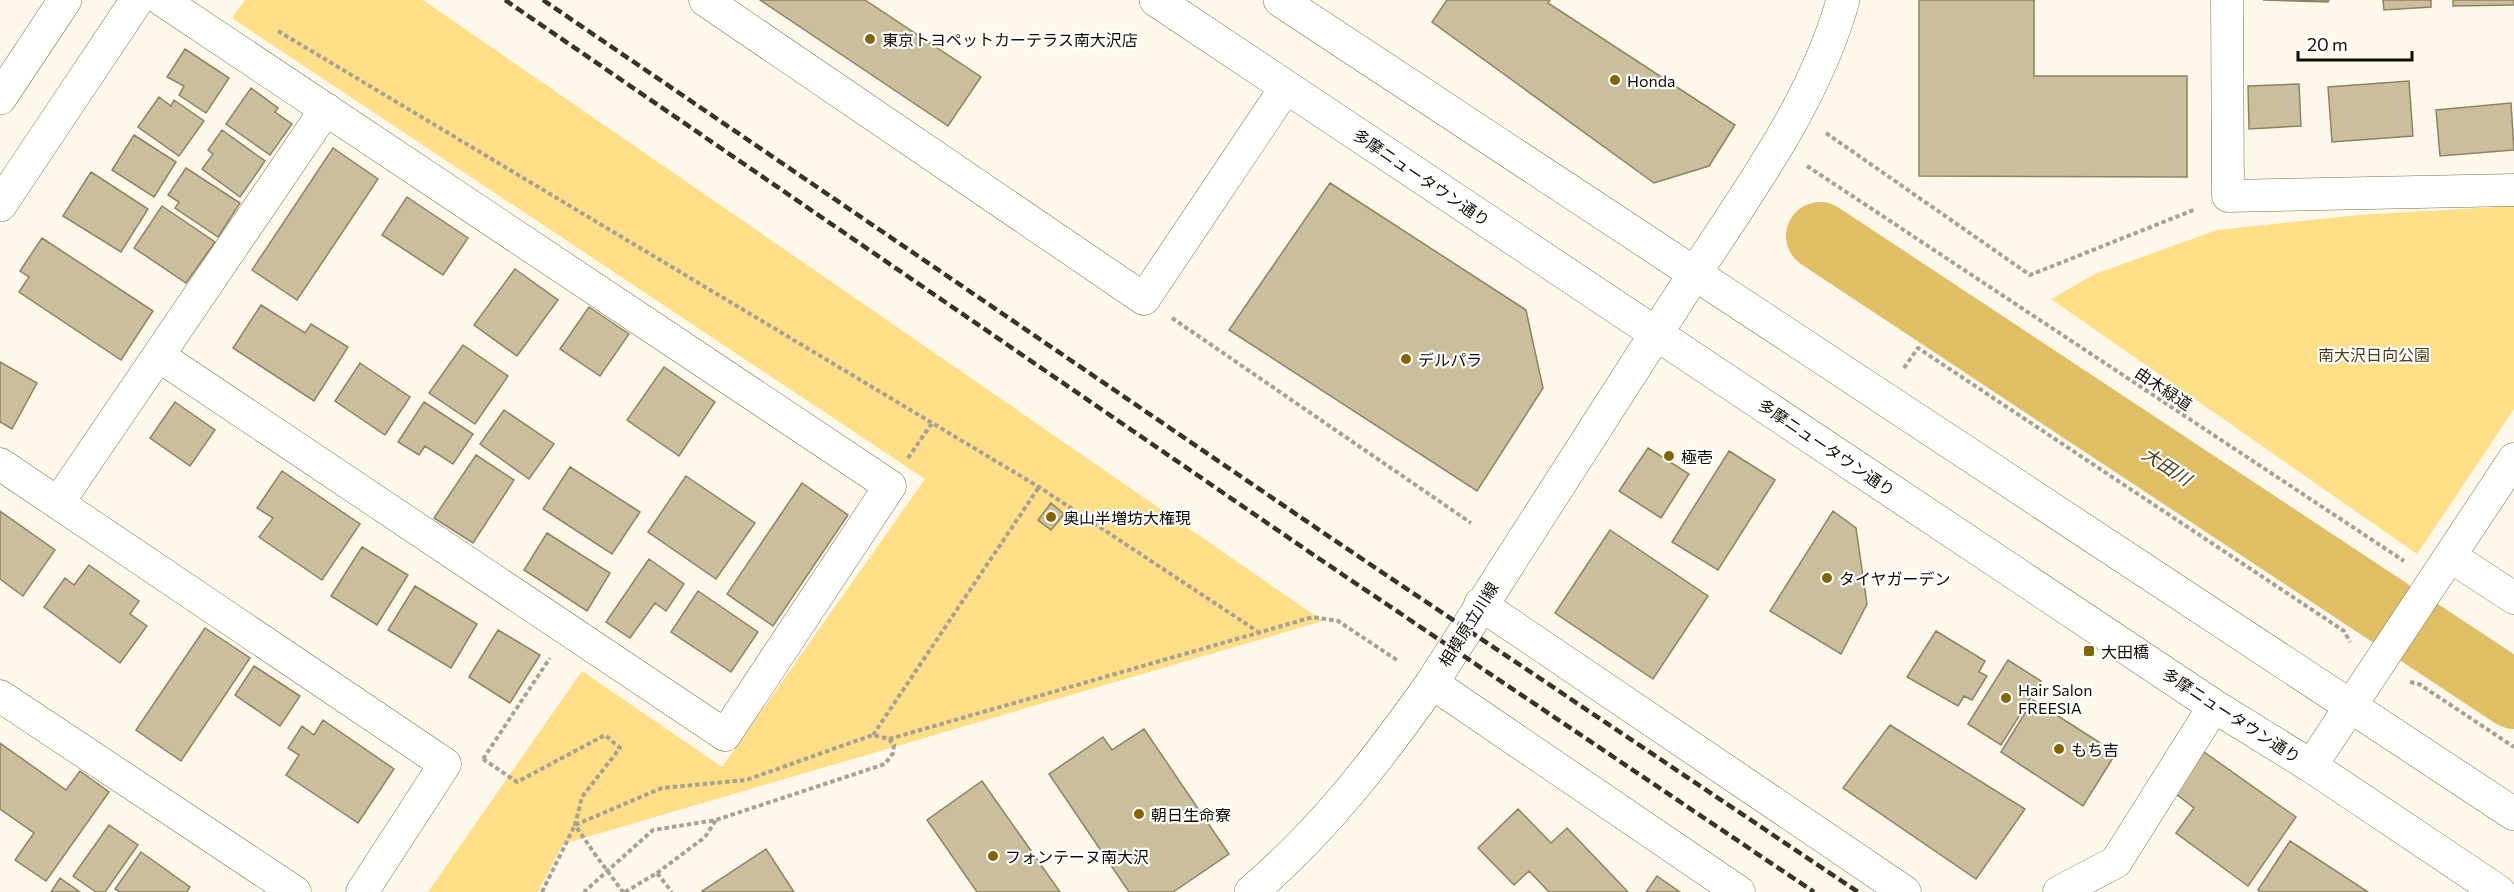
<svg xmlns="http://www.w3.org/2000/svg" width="2514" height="892" font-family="Commissioner,'Noto Sans JP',sans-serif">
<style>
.green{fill:#ffde88}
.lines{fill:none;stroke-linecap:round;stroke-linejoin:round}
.river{stroke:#e0be64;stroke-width:68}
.building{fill:#cbbe9c;stroke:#8f8262;stroke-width:1.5}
.minor-casing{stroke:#7d7151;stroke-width:33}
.tertiary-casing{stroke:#7d7151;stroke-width:34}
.secondary-casing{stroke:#7d7151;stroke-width:34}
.path{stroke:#a6a194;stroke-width:4;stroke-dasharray:4.5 3;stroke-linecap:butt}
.minor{stroke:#fff;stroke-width:32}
.tertiary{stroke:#fff;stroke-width:33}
.secondary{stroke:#fff;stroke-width:33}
.rail{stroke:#38332a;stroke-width:4.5;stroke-dasharray:9 4.5;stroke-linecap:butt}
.path-bridge{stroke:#a6a194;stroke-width:4;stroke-dasharray:4.5 3;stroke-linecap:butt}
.poi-dot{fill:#836600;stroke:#fff;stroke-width:2}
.labels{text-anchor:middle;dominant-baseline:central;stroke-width:4.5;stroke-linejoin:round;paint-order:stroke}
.poi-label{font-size:16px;fill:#0f0b02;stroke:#fff;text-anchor:start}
.street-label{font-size:16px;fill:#0f0b02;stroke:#fff}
.park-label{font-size:16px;fill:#4a3c15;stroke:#fff}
.water-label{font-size:18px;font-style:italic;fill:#483a13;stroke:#fff}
</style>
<rect width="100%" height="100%" fill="#fef8ea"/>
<path class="green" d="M245,0H423L1323,621L563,844L538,892H428L582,671L722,767L925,479L232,18Z
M2514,206V409L2417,554L2051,299L2095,274L2217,230L2359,215Z"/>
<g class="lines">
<path class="river" d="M1820,236L2514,695"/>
</g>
<path class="building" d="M760,0H865L981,77L948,126Z
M1447,0H1550L1548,3L1735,125L1709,166L1654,183L1432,22Z
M1919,0H2034V76H2187V177L1919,176Z
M2263,0H2329L2328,2Z
M2383,0H2431V7L2384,10Z
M2453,0H2514V5L2453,6Z
M185,49L229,78L206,113L179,95L184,86L167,77Z
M2409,81L2413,136L2332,142L2328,87Z
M2299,84L2301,126L2249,129L2248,86Z
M251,88L278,108L275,112L292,124L270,155L226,124Z
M159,97L171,106L174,100L204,121L179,156L138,127Z
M2511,103L2514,150L2440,156L2436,110Z
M222,130L265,161L240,197L202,169L213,154L208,150Z
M134,135L176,162L154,197L112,170Z
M333,148L378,179L297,300L252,270Z
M186,168L240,203L218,237L175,208L179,202L168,195Z
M91,172L148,209L121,252L63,216Z
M1330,183L1526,310L1543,388L1477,491L1229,330Z
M407,197L468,238L443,275L382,235Z
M162,206L215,242L186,283L134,248Z
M42,238L153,311L121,360L19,292L29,277L20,271Z
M515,269L558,300L517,356L474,325Z
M261,305L305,333L311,324L348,347L314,401L233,348Z
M589,307L629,334L600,376L560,349Z
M463,345L508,376L475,424L429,393Z
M0,362L37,383L12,429L0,422Z
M360,363L410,397L385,435L335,401Z
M664,367L715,402L679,456L627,420Z
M175,402L215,430L190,466L150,438Z
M424,402L473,434L453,464L425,446L419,455L398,442Z
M504,410L554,444L529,479L480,444Z
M1648,448L1689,474L1661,518L1619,491Z
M1729,451L1775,480L1718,570L1672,542Z
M476,455L514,480L473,543L434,518Z
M570,467L640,512L612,554L543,509Z
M282,471L360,524L322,580L259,537L273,518L257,508Z
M686,476L755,523L716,579L648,532Z
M802,483L848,515L773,626L727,594Z
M1051,503L1064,514L1051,530L1038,520Z
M0,511L55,550L23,596L0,579Z
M1833,511L1856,528L1867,604L1841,654L1770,611Z
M1610,530L1708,596L1653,679L1555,613Z
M547,533L610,573L587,611L524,570Z
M362,547L408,575L377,625L331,596Z
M649,559L684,584L666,611L655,603L630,638L606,622Z
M89,565L139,601L130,614L147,626L120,663L44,607L65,578L74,585Z
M415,586L477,624L451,668L388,630Z
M698,591L758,632L731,672L671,632Z
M205,628L250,658L181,761L136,730Z
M498,630L540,655L510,703L469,677Z
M1936,631L1985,661L1979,672L1987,676L1972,700L1964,696L1958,706L1907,677Z
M2008,660L2041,681L2001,745L1968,724Z
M254,666L300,696L280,726L235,695Z
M2033,700L2116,753L2083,806L2001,752Z
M323,720L394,769L358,823L286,775L299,755L288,748L302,726L314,735Z
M1890,725L2025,809L1976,879L1843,788Z
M1144,729L1229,854L1173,892H1129L1049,774L1103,737L1112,750Z
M0,743L66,790L80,771L109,792L46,881L15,860L34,833L0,809Z
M2204,752L2296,817L2248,886L2176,833L2194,808L2175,793Z
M982,781L1060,892H977L927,820Z
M1518,809L1551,843L1567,828L1628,892H1549L1529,871L1514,885L1478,848Z
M109,825L138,845L105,892H96L73,876Z
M2290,841L2368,892H2260L2258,890Z
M766,849L794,892H703L702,891Z
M141,852L190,887L187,892H120L115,889Z
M1657,876L1680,892H1646Z
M60,878L80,892H51Z"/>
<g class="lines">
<g class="minor-casing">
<path id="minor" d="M705,0L1144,299L1286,87
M2227,0L2228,196L2514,190
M159,356L725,735L890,486L162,0
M0,464L445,764L362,892
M58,503L326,109
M2450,556L2514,598
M1480,604L1905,892
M1432,683L1739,892
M0,696L295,892
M2311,766L2514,459
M2059,892L2116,862L2214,706"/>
</g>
<g class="tertiary-casing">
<path id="tertiary" d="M0,98L65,0
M0,205L137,0
M1695,273C1752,186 1815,100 1843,0"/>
</g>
<g class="secondary-casing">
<path id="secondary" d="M1156,0L2214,706L2311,766L2499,892
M1280,0L2514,814
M1251,892C1324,830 1377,760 1432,683L1695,273"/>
</g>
<path class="path" d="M278,31L1039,487L1257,631
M1826,133L2030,275L2196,209
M1807,166L2404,561
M1172,318L1471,523
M1904,368L1918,348L2344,631L2350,642
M908,458L932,423
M2410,682L2419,684L2514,747
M873,735L1039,487
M889,739L1313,617L1338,621L1397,660
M483,759L517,782L605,735L620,748L582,797L575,825L594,853
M483,759L550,658
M657,873L705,837L716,820
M542,892L575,825L662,788L746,780L873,735L889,739L894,745L893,753L885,764L716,820L653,830L584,892
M625,892L657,873L672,892"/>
<use href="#minor" class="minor"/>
<use href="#tertiary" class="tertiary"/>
<use href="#secondary" class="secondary"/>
<path class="rail" d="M505,0L1321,560L1814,892
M543,0L1334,540L1858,892"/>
<path class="path-bridge" d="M594,853L623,892"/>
</g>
<g class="poi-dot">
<circle cx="870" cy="39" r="6"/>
<circle cx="1615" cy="80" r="6"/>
<circle cx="1406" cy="359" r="6"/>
<circle cx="1669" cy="456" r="6"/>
<circle cx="1051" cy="517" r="6"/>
<circle cx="1827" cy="578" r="6"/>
<rect x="2083" y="645" width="12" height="12" rx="3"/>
<circle cx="2006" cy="698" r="6"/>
<circle cx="2059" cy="749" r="6"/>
<circle cx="1139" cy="814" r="6"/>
<circle cx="993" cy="856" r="6"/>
</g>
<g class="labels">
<g class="poi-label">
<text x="882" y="39">東京トヨペットカーテラス南大沢店</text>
<text x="1627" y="80">Honda</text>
<text x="1418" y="359">デルパラ</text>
<text x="1681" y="456">極壱</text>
<text x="1063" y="517">奥山半増坊大権現</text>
<text x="1839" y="578">タイヤガーデン</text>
<text x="2101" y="651">大田橋</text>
<text x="2018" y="689">Hair Salon<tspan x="2018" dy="18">FREESIA</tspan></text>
<text x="2071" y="749">もち吉</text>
<text x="1151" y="814">朝日生命寮</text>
<text x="1005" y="856">フォンテーヌ南大沢</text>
</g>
<g class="street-label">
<text transform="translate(1422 177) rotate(34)">多摩ニュータウン通り</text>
<text transform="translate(2164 388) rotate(34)">由木緑道</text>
<text transform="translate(1827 447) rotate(34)">多摩ニュータウン通り</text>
<text transform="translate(1468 624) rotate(-58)">相模原立川線</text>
<text transform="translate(2232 715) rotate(33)">多摩ニュータウン通り</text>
</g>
<g class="park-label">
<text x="2374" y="354">南大沢日向公園</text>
</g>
<g class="water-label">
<text transform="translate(2167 466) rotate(33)">大田川</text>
</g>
</g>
<path d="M2298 51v9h114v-9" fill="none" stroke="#0f0b02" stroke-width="3"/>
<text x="2307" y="51" font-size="18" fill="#0f0b02" stroke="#ffffff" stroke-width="4.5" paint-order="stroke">20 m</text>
</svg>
